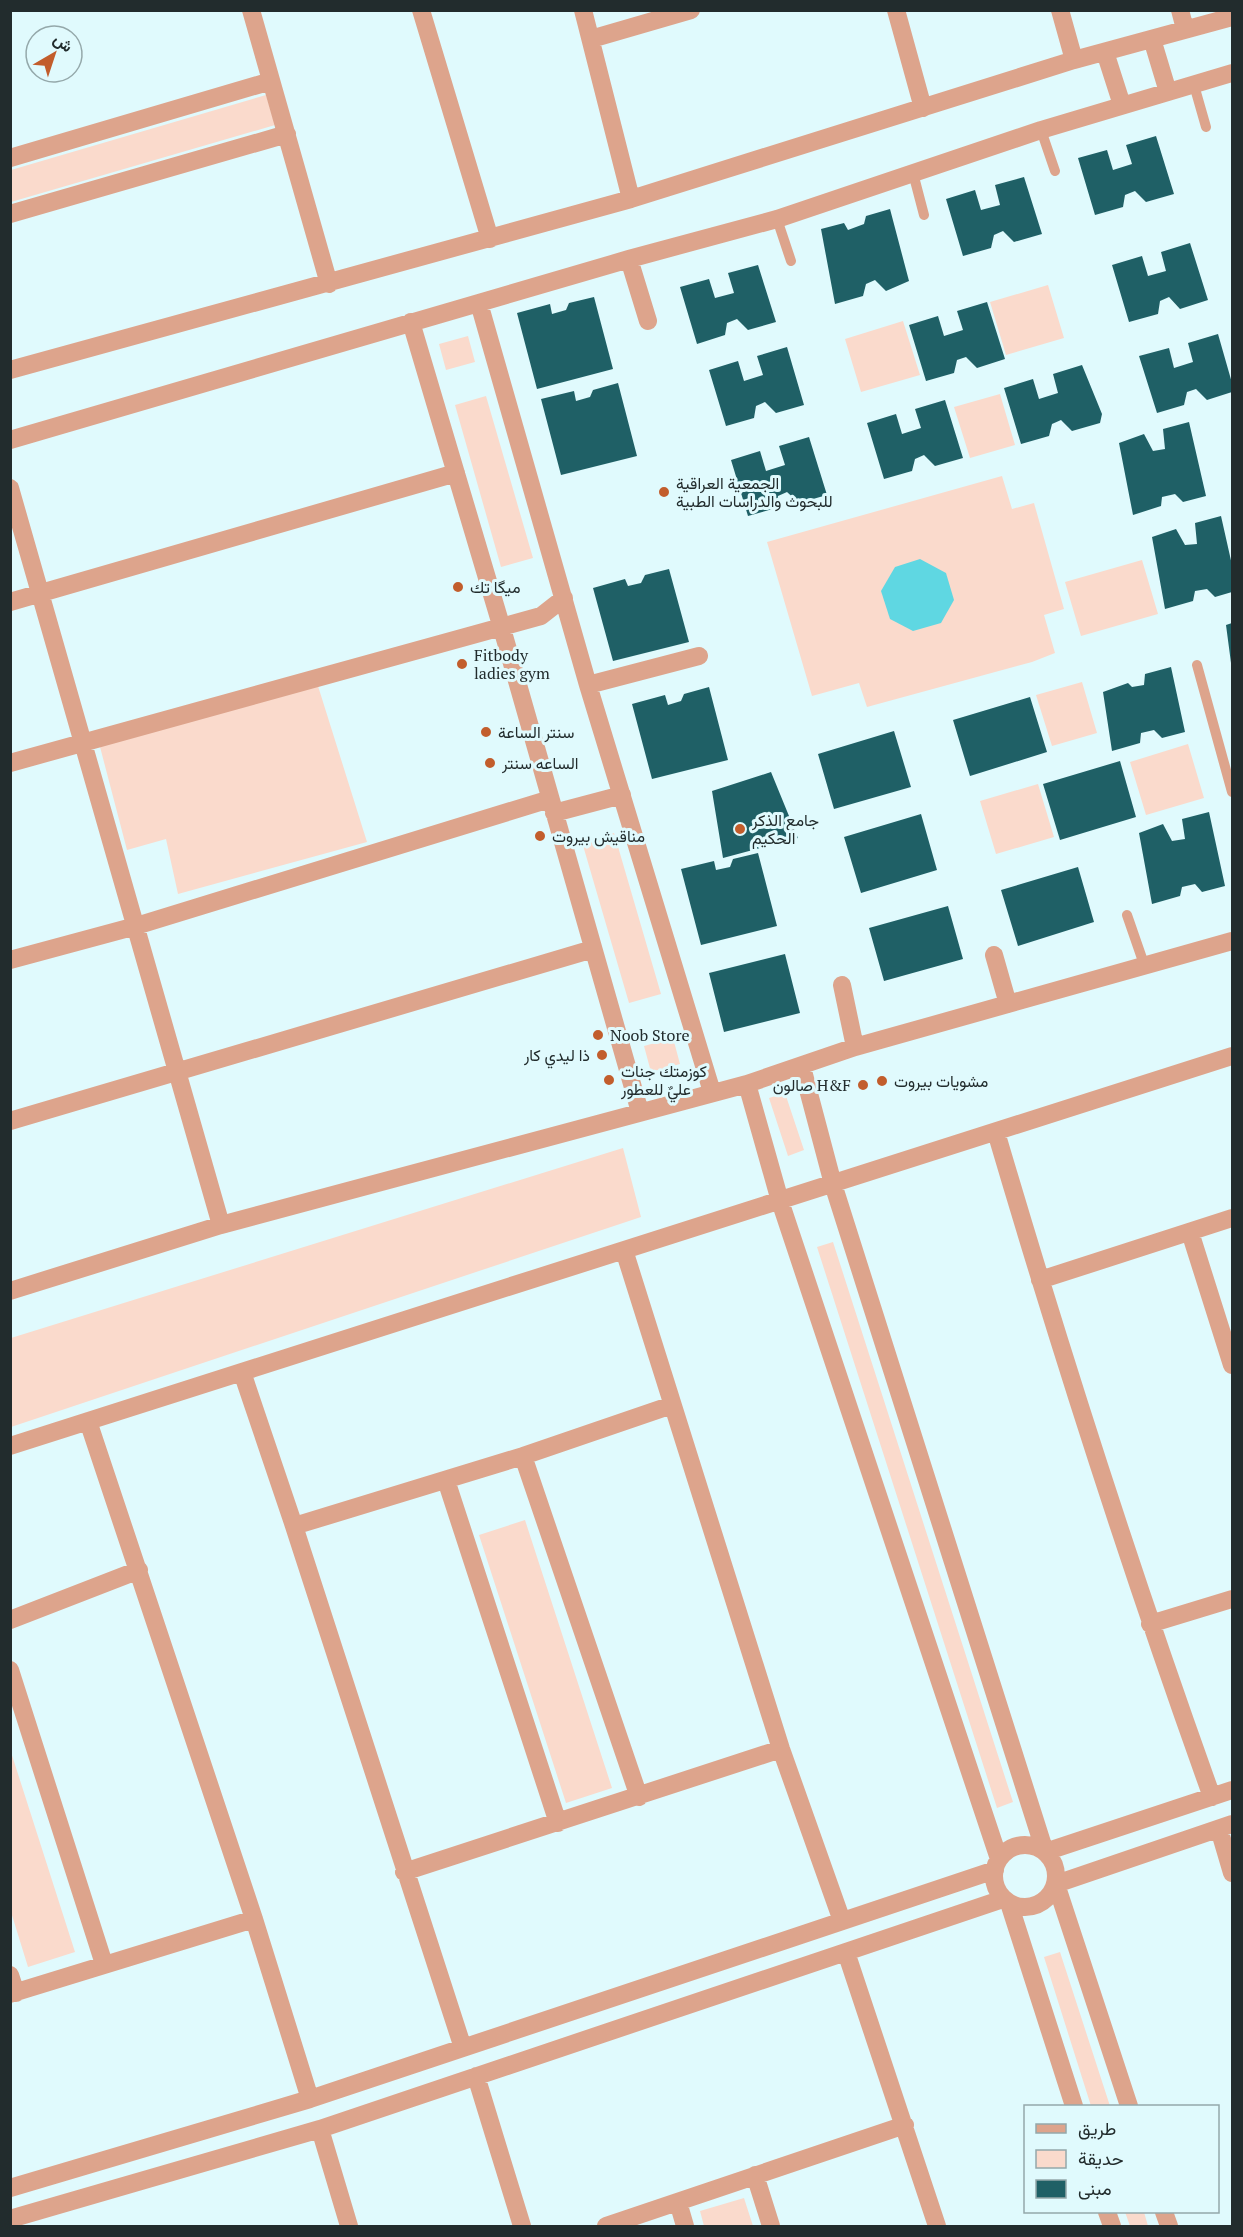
<svg xmlns="http://www.w3.org/2000/svg" width="1243" height="2237" font-family="'PT Serif',Vazirmatn,serif">
<style>
.green{fill:#fadacc}
.water{fill:#5fd7e2}
.building{fill:#1f6066}
.lines{fill:none;stroke-linecap:round;stroke-linejoin:round}
.service{stroke:#dda48c;stroke-width:10}
.minor{stroke:#dda48c;stroke-width:18}
.poi-dot{fill:#c25d2c;stroke:#e0fafd;stroke-width:2}
.labels{text-anchor:middle;dominant-baseline:central;stroke-width:6;stroke-linejoin:round;paint-order:stroke}
.poi-label{font-size:16px;fill:#222c2d;stroke:#e0fafd;text-anchor:start}
</style>
<rect width="100%" height="100%" fill="#e0fafd"/>
<path class="green" d="M266,95L275,125L11,202V170Z
M1048,285L1064,338L1006,355L990,302Z
M903,321L920,375L861,392L845,339Z
M468,336L475,362L446,370L439,344Z
M1000,394L1015,445L970,458L954,407Z
M486,396L533,558L501,567L455,405Z
M1002,476L1012,509L1034,503L1064,609L1044,615L1055,653L1032,662L867,707L859,683L812,696L767,542Z
M1142,560L1158,614L1081,636L1065,582Z
M1082,682L1097,733L1052,746L1036,695Z
M318,686L367,842L178,894L166,839L127,850L99,743Z
M1188,744L1204,798L1146,815L1130,762Z
M1038,784L1054,837L996,854L980,801Z
M614,833L661,994L629,1003L582,842Z
M673,1038L680,1064L651,1072L644,1046Z
M785,1093L804,1150L788,1156L769,1098Z
M623,1148L641,1217L11,1427V1338Z
M833,1242L1013,1802L997,1808L817,1247Z
M525,1520L612,1788L566,1803L479,1535Z
M10,1749L75,1952L28,1967L11,1912Z
M1060,1952L1110,2106H1091L1044,1957Z
M744,2198L753,2226H704L700,2211Z
M1125,2212H1144L1148,2226H1130Z"/>
<path class="water" d="M920,559L946,573L954,600L941,623L913,631L890,619L881,591L895,567Z"/>
<path class="building" d="M1156,136L1174,194L1146,202L1135,191L1125,195L1123,207L1095,215L1078,158L1107,150L1113,170L1132,164L1126,145Z
M1024,177L1042,234L1014,242L1003,231L994,235L991,248L963,256L946,199L975,190L981,210L1000,205L995,185Z
M890,209L909,281L886,291L875,280L866,284L863,296L835,304L821,229L844,223L848,230L864,224L866,216Z
M1190,243L1208,300L1180,309L1169,297L1160,301L1158,314L1129,322L1112,265L1142,256L1148,276L1166,271L1161,252Z
M758,265L776,322L748,330L737,319L727,323L725,335L697,344L680,287L709,279L715,298L734,293L728,273Z
M594,297L613,369L537,389L517,313L550,304L552,314L566,310L569,303Z
M987,302L1005,359L977,368L966,357L957,360L954,373L926,381L909,325L938,316L944,336L963,330L957,311Z
M1218,334L1232,383V392L1207,400L1196,389L1187,392L1184,405L1157,413L1139,356L1169,348L1174,368L1193,362L1188,343Z
M787,347L804,405L776,413L765,402L756,406L754,418L726,426L709,370L738,361L744,381L763,375L757,356Z
M1082,365L1102,414L1100,423L1072,431L1061,420L1052,424L1049,436L1021,444L1004,388L1033,379L1039,399L1058,393L1053,374Z
M618,383L637,456L561,475L541,399L574,391L576,401L590,397L593,390Z
M945,400L963,458L935,466L924,455L915,459L912,471L884,479L867,423L896,414L902,434L921,428L915,409Z
M1189,422L1206,496L1183,502L1175,494L1162,497L1161,506L1133,515L1119,443L1144,434L1153,451L1165,449L1163,429Z
M809,437L827,495L799,503L787,492L778,496L776,508L748,516L731,460L760,451L766,471L785,465L779,446Z
M1221,516L1232,565V592L1215,597L1207,589L1195,591L1193,601L1165,609L1152,537L1176,529L1185,545L1197,544L1195,523Z
M669,569L689,642L613,661L593,588L625,579L628,586L641,583L645,575Z
M1232,623V663H1231L1226,625Z
M1171,667L1185,732L1162,738L1154,730L1141,733L1140,743L1112,751L1103,692L1128,683L1132,687L1144,685L1145,674Z
M709,687L728,760L652,779L632,704L665,695L668,705L681,701L684,694Z
M1030,697L1047,752L970,776L953,720Z
M894,731L911,787L834,809L818,754Z
M1120,761L1136,817L1060,840L1043,784Z
M771,772L798,838L723,858L712,791Z
M1209,812L1225,886L1202,892L1195,884L1182,887L1180,896L1152,904L1139,833L1163,824L1172,841L1185,839L1182,819Z
M921,814L937,870L861,893L844,837Z
M758,853L777,926L701,945L681,869L714,861L716,870L730,867L733,859Z
M1078,867L1094,922L1018,946L1001,890Z
M948,906L963,959L884,981L869,928Z
M785,954L800,1013L724,1032L709,973Z"/>
<g class="lines">
<path class="service" d="M1194,85L1206,127
M1041,130L1055,171
M913,173L924,215
M777,219L791,261
M1197,665L1232,792
M1127,915L1145,967"/>
<path class="minor" d="M251,10L329,284
M421,10L490,239
M583,10L631,199
M896,10L923,108
M1060,10L1074,60
M1180,10L1185,29
M591,39L691,10
M1152,39L1168,92
M1105,52L1122,105
M10,158L271,81
M10,214L287,134
M629,259L648,321
M479,303L588,685L712,1092
M411,322L501,625L640,1112
M10,370L631,199L1074,60L1232,17
M10,440L629,259L777,219L1041,130L1232,73
M10,488L221,1225
M10,602L456,473
M588,685L699,656
M10,763L541,616L564,598
M554,813L622,795
M994,955L1008,1004
M10,960L136,926L550,799
M842,985L855,1047
M802,1067L833,1184L1045,1852L1232,1790
M747,1084L780,1201L999,1859
M10,1121L593,949
M996,1132C1062,1356 1133,1577 1212,1797
M1190,1232L1232,1365
M624,1250L781,1749L842,1921
M1040,1280L1232,1218
M10,1291L221,1225L747,1084L855,1047L1232,941
M242,1372L294,1526L463,2048
M88,1421L254,1919L310,2099
M10,1446L1232,1056
M523,1456L639,1797
M446,1480L558,1823
M294,1526L523,1456L672,1405
M10,1620L139,1570
M1150,1624L1232,1599
M10,1670L104,1964
M1219,1829L1232,1873
M994 1876a31 31 0 1 1 62 0a31 31 0 1 1-62 0Z
M404,1872L781,1749
M1009,1903L1074,2106
M846,1952L937,2226
M10,1975L16,1993
M10,1994L254,1919
M476,2076L522,2226
M1129,2106L1056,1884L1232,1824
M320,2129L349,2226
M755,2175L771,2226
M10,2188L310,2099L995,1870
M678,2202L685,2226
M1107,2212L1112,2226
M1164,2212L1169,2226
M10,2219L320,2129L1003,1899
M606,2226L905,2125"/>
</g>
<g class="poi-dot">
<circle cx="664" cy="492" r="6"/>
<circle cx="458" cy="587" r="6"/>
<circle cx="462" cy="664" r="6"/>
<circle cx="486" cy="732" r="6"/>
<circle cx="490" cy="763" r="6"/>
<circle cx="740" cy="829" r="6"/>
<circle cx="540" cy="836" r="6"/>
<circle cx="598" cy="1035" r="6"/>
<circle cx="602" cy="1055" r="6"/>
<circle cx="609" cy="1080" r="6"/>
<circle cx="882" cy="1081" r="6"/>
<circle cx="863" cy="1085" r="6"/>
</g>
<g class="labels">
<g class="poi-label">
<text x="676" y="483">الجمعية العراقية<tspan x="676" dy="18">للبحوث والدراسات الطبية</tspan></text>
<text x="470" y="587">ميگا تك</text>
<text x="474" y="655">Fitbody<tspan x="474" dy="18">ladies gym</tspan></text>
<text x="498" y="732">سنتر الساعة</text>
<text x="502" y="763">الساعه سنتر</text>
<text x="752" y="820">جامع الذكر<tspan x="752" dy="18">الحكيم</tspan></text>
<text x="552" y="836">مناقيش بيروت</text>
<text x="610" y="1035">Noob Store</text>
<text x="590" y="1055" text-anchor="end">ذا ليدي كار</text>
<text x="621" y="1071">كوزمتك جنات<tspan x="621" dy="18">عليٌ للعطور</tspan></text>
<text x="894" y="1081">مشويات بيروت</text>
<text x="851" y="1085" text-anchor="end">صالون H&amp;F</text>
</g>
</g>
<rect width="1243" height="2237" fill="none" stroke="#222c2d" stroke-width="24"/>
<rect x="1024" y="2105" width="195" height="108" fill="#e0fafd" stroke="#94a8aa" stroke-width="1.5"/>
<rect x="1036" y="2124" width="30" height="9" fill="#dda48c" stroke="#94a8aa" stroke-width="1.5"/>
<text x="1078" y="2135" font-size="18" fill="#222c2d">طريق</text>
<rect x="1036" y="2150" width="30" height="18" fill="#fadacc" stroke="#94a8aa" stroke-width="1.5"/>
<text x="1078" y="2165" font-size="18" fill="#222c2d">حديقة</text>
<rect x="1036" y="2180" width="30" height="18" fill="#1f6066" stroke="#94a8aa" stroke-width="1.5"/>
<text x="1078" y="2195" font-size="18" fill="#222c2d">مبنى</text>
<g transform="translate(54 54) rotate(39)"><circle r="28" fill="#e0fafd" stroke="#94a8aa" stroke-width="1.5"/>
<path d="M0-4.5L10 22L0 15L-10 22Z" fill="#c25d2c"/>
<text y="-9" font-size="16" font-weight="bold" text-anchor="middle" fill="#222c2d">ش</text>
</g>
</svg>
